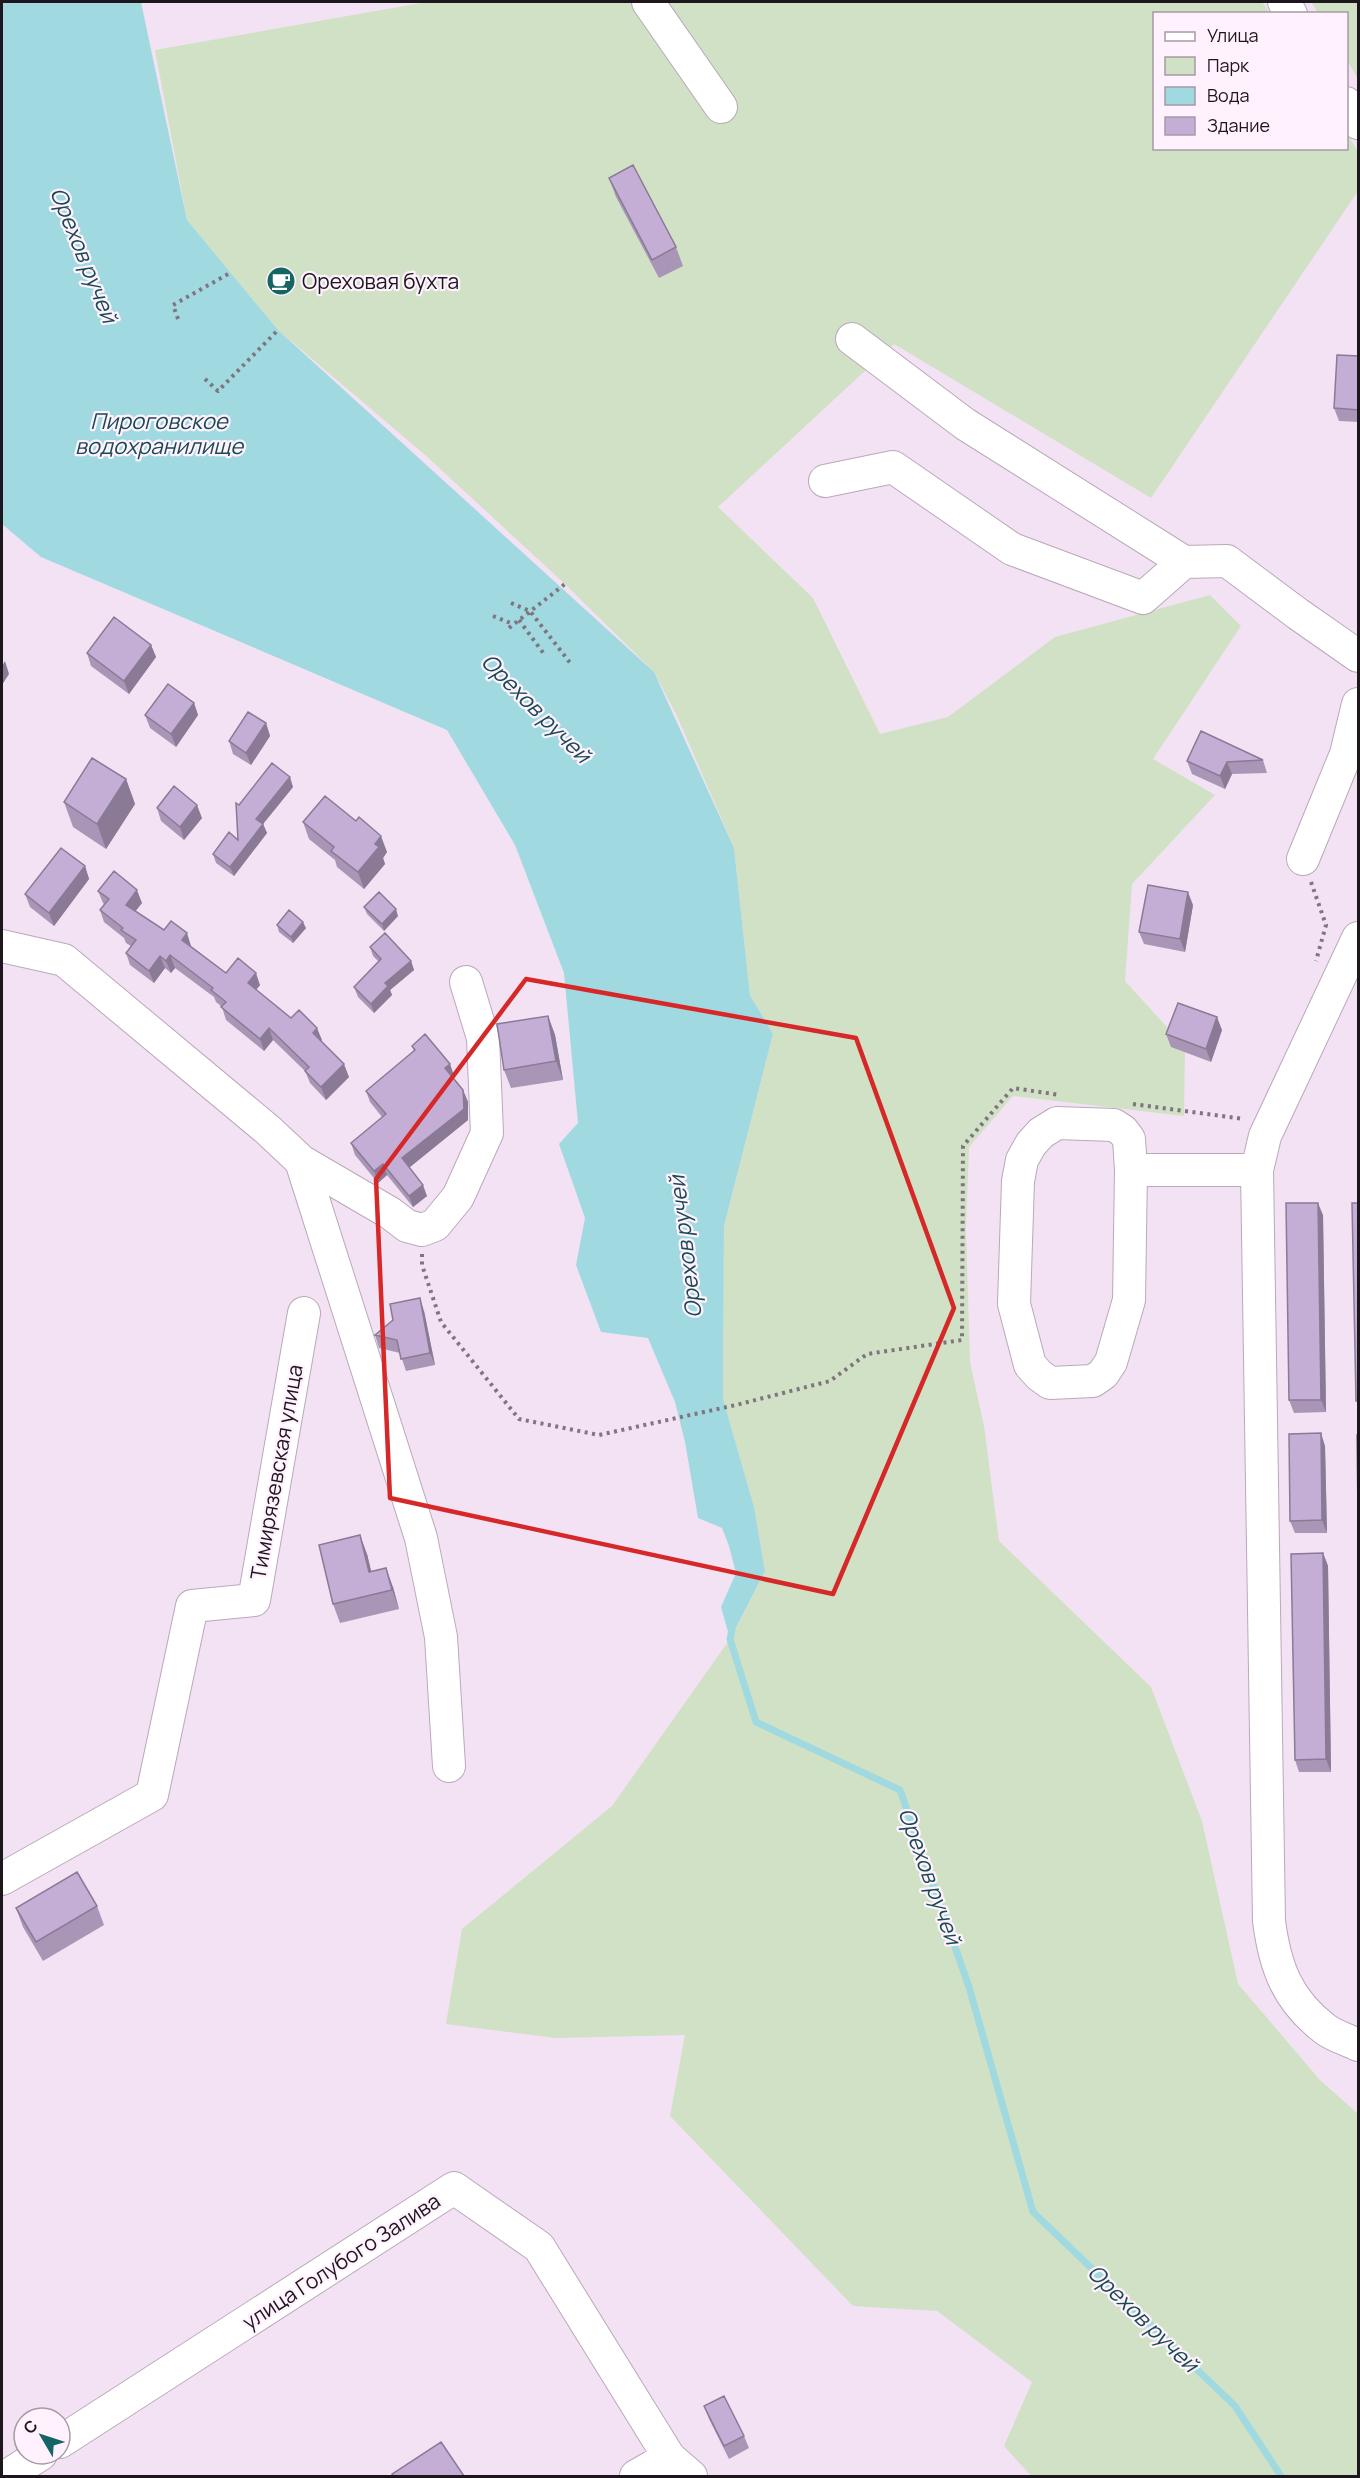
<svg xmlns="http://www.w3.org/2000/svg" width="1360" height="2478" font-family="Manrope,sans-serif">
<style>
.green{fill:#d0e1c5}
.water{fill:#a0dae0}
.lines{fill:none;stroke-linecap:round;stroke-linejoin:round}
.stream{stroke:#a0dae0;stroke-width:7}
.minor-casing{stroke:#b9a9b9;stroke-width:34}
.path{stroke:#7f747f;stroke-width:4;stroke-dasharray:3 4.5;stroke-linecap:butt}
.minor{stroke:#fff;stroke-width:32}
.wall{fill:#a996b7}
.shaded-wall{fill:#8a7a95}
.building{fill:#c5aed5;stroke:#8a7a95;stroke-width:1.5}
.marked{fill:none;stroke:#d62828;stroke-width:4.5;stroke-linejoin:round}
.labels{text-anchor:middle;dominant-baseline:central;stroke-width:4.5;stroke-linejoin:round;paint-order:stroke}
.poi-label{font-size:21px;fill:#1d171d;stroke:#fff1fe;text-anchor:start}
.street-label{font-size:21px;fill:#1d171d;stroke:#fff1fe}
.water-label{font-size:22px;font-style:italic;fill:#184b50;stroke:#fff1fe}
</style>
<rect width="100%" height="100%" fill="#f3e2f3"/>
<path class="green" d="M427,2H1262L1270,13L1154,14V148H1346L1347,133L1358,152V191L1151,498L894,344L718,507L813,598L880,734L948,717L1055,637L1210,595L1241,626L1153,759L1215,795L1132,884L1125,981L1185,1047L1184,1116L1013,1096L969,1147L966,1230L970,1362L984,1426L999,1541L1151,1687L1202,1821L1238,1984L1320,2080L1358,2114V2476H1031L1004,2446L1032,2382L937,2311L853,2306L670,2116L685,2035L556,2038L446,2024L462,1929L612,1806L730,1639L765,1571L754,1507L723,1400L724,1226L773,1034L750,995L734,848L677,716L654,672L565,584L424,454L278,330L187,220L155,50Z
M1311,2H1358V79L1347,60L1346,14L1318,13Z"/>
<path class="water" d="M2,2H141L187,220L278,330L654,672L734,848L750,995L773,1034L724,1226L723,1399L754,1507L765,1571L730,1639L721,1607L736,1573L729,1546L722,1528L698,1518L685,1442L675,1402L648,1338L601,1332L576,1265L585,1218L559,1144L578,1123L564,973L515,845L447,730L41,557L2,524Z"/>
<g class="lines">
<path class="stream" d="M732,1630L730,1639L756,1722L900,1790L969,1987L1033,2212L1235,2406L1281,2476"/>
<g class="minor-casing">
<path id="minor" d="M648,2L721,107
M1284,2L1291,14
M1346,103L1358,123
M852,339L965,424L1184,562L1227,561L1298,614L1358,656
M825,481L893,467L1012,549L1143,598L1184,562
M1303,859L1346,754L1358,704
M1358,938L1265,1136L1257,1170L1269,1921C1275,1967 1287,2000 1325,2029C1334,2036 1348,2040 1358,2045
M2,946L64,960L268,1130L301,1161L421,1538L441,1637L449,1766
M1057,1123L1114,1125L1123,1131L1129,1139L1131,1170L1129,1300L1111,1362L1103,1374L1093,1381L1050,1383L1039,1375L1030,1365L1014,1304L1018,1181L1022,1160L1031,1144L1041,1133Z
M301,1161L390,1213L407,1226L422,1230L435,1225L458,1197L487,1133L483,1038L466,982
M1131,1170H1257
M2,1879L152,1795L192,1606L254,1600L304,1313
M60,2442L454,2188L539,2247L669,2457L691,2476
M7,2476L41,2454
M636,2476L669,2457"/>
</g>
<path class="path" d="M178,319L173,305L230,273
M205,379L218,391L278,330
M511,603L530,611L571,664
M493,616L513,624
M519,620L544,654
M509,628L565,584
M1311,882L1326,925L1316,961
M1133,1104L1244,1119
M422,1254V1265L441,1322L519,1419L599,1435L736,1405L830,1381L867,1354L962,1340L963,1146L1013,1088L1060,1095"/>
<use href="#minor" class="minor"/>
</g>
<path class="wall" d="M609,178L676,247L683,266L659,278L616,197Z
M1359,356V422L1339,421L1334,408Z
M151,645L156,657L129,694L91,666L87,653Z
M194,703L198,715L176,747L150,728L145,715Z
M266,723L270,736L251,765L233,754L229,741Z
M1263,760L1267,773L1232,774L1225,789L1192,774L1187,761Z
M126,779L135,804L106,849L73,827L64,802Z
M293,787L263,824L267,833L234,876L216,863L213,854L238,840L239,805Z
M157,808L202,818L184,840L161,821Z
M303,822L387,852L383,858L385,864L364,889L337,867L335,860L309,839Z
M85,866L89,879L54,926L30,907L25,894Z
M98,891L142,903L135,911L164,930L191,946L226,973L260,985L256,990L291,1018L322,1040L321,1041L349,1077L326,1100L310,1083L305,1071L273,1040L264,1051L226,1020L222,1007L216,1002L214,997L175,968L171,973L165,968L154,983L130,965L126,953L131,946L126,943L124,938L104,922L100,910L104,904L103,903Z
M1193,905L1185,952L1144,944L1139,932Z
M364,907L398,916L384,931L367,914Z
M277,925L306,928L293,943L279,932Z
M370,947L411,961L414,970L390,990L392,995L374,1013L358,997L354,987L379,962L373,956Z
M548,1016L555,1035L563,1080L511,1088L504,1070Z
M1222,1030L1211,1062L1171,1047L1166,1034Z
M412,1046L450,1064L454,1076L453,1077L463,1090L468,1102V1120L409,1168L427,1196L413,1207L387,1175L378,1183L355,1155L351,1143L382,1117L370,1102L366,1091L414,1051Z
M1323,1215L1326,1412L1294,1413L1289,1400Z
M424,1311L435,1365L406,1371L400,1353L379,1348L375,1335Z
M1325,1446L1327,1533H1295L1290,1521Z
M1323,1553L1328,1566L1331,1772H1299L1295,1760Z
M367,1554L371,1571L393,1587L399,1609L340,1623L333,1604Z
M97,1906L104,1925L43,1961L23,1927L16,1908Z
M704,2406L744,2436L749,2448L729,2459L709,2419Z"/>
<path class="shaded-wall" d="M151,645L156,657L129,694L124,681Z
M5,661L9,674L2,685V666Z
M194,703L198,715L176,747L171,734Z
M266,723L270,736L251,765L246,753Z
M1227,762L1232,774L1225,789L1220,776Z
M290,777L293,787L263,824L267,833L234,876L230,867L256,819Z
M126,779L135,804L106,849L97,824Z
M197,805L202,818L184,840L180,827Z
M381,836L387,852L383,858L385,864L364,889L358,872L375,844Z
M85,866L89,879L54,926L49,913Z
M137,890L142,903L131,917L126,905Z
M1188,892L1193,905L1185,952L1180,939Z
M396,909L398,916L384,931L382,924Z
M303,922L306,928L293,943L291,937Z
M187,933L191,946L186,952L182,940Z
M170,955L175,968L171,973L166,961Z
M160,956L165,968L154,983L149,971Z
M411,961L414,970L390,990L392,995L374,1013L371,1004L385,983Z
M256,973L260,985L252,995L248,983Z
M548,1016L555,1035L563,1080L556,1061Z
M1217,1017L1222,1030L1211,1062L1206,1049Z
M269,1028L273,1040L264,1051L260,1039Z
M317,1028L322,1040L317,1045L313,1033Z
M344,1064L349,1077L326,1100L321,1087Z
M450,1064L454,1076L450,1079L445,1068Z
M463,1090L468,1102V1120L406,1170L402,1158Z
M383,1164L387,1175L378,1183L374,1171Z
M423,1185L427,1196L413,1207L409,1196Z
M1318,1203L1323,1215L1326,1412L1321,1400Z
M420,1298L424,1311L435,1365L430,1353Z
M1321,1433L1325,1446L1327,1533L1322,1520Z
M360,1535L367,1554L376,1591L369,1572Z
M1323,1553L1328,1566L1331,1772L1326,1759Z
M386,1568L393,1587L399,1609L392,1590Z"/>
<path class="building" d="M633,165L676,247L652,260L609,178Z
M1337,355L1359,356V410L1334,408Z
M114,617L151,645L124,681L87,653Z
M168,684L194,703L171,734L145,715Z
M248,712L266,723L246,753L229,741Z
M1201,731L1263,760L1227,762L1220,776L1187,761Z
M92,758L126,779L97,824L64,802Z
M272,763L290,777L256,819L263,824L230,867L213,854L229,832L238,840L236,803L239,805Z
M174,786L197,805L180,827L157,808Z
M325,796L356,821L359,817L381,836L375,844L379,847L358,872L331,851L334,847L303,822Z
M61,848L85,866L49,913L25,894Z
M114,871L137,890L126,905L164,930L171,921L187,933L182,940L226,973L238,958L256,973L248,983L291,1018L299,1010L317,1028L313,1033L344,1064L321,1087L305,1071L309,1067L269,1028L260,1039L221,1007L226,1002L211,990L213,988L170,955L166,961L160,956L149,971L126,953L136,940L121,930L123,928L100,910L109,899L98,891Z
M1148,885L1188,892L1180,939L1139,932Z
M379,892L396,909L382,924L364,907Z
M289,910L303,922L291,937L277,925Z
M385,933L411,961L385,983L388,986L371,1004L354,987L381,959L370,947Z
M1178,1003L1217,1017L1206,1049L1166,1034Z
M548,1016L556,1061L504,1070L497,1024Z
M425,1034L450,1064L445,1068L463,1090L464,1109L402,1158L423,1185L409,1196L383,1164L374,1171L351,1143L386,1114L366,1091L415,1050L412,1046Z
M1286,1203H1318L1321,1400H1289Z
M1352,1203H1359V1401H1356Z
M420,1298L430,1353L401,1359L397,1340L375,1335L393,1320L390,1304Z
M1321,1433L1322,1520L1290,1521L1289,1434Z
M1357,1435H1359V1592Z
M360,1535L369,1572L386,1568L392,1590L333,1604L319,1545Z
M1323,1553L1326,1759L1295,1760L1291,1554Z
M77,1872L97,1906L36,1942L16,1908Z
M724,2396L744,2436L724,2446L704,2406Z
M441,2442L464,2476H394L392,2474Z"/>
<path class="marked" d="M526,979L856,1038L954,1308L833,1594L390,1498L376,1179Z"/>
<defs>
<g id="cafe-disc" transform="scale(1.5)"><circle r="9.5" fill="#156565" stroke="#fff1fe"/><path d="M-5.5-4.5H6V0H3Q3 3.5 0 3.5H-2.5Q-5.5 3.5-5.5 0ZM3-3.2v2h1.7v-2ZM-6 4.5H4V6H-6Z" fill="#fff"/></g>
</defs>
<g fill-rule="evenodd">
<use href="#cafe-disc" x="281" y="281"/>
</g>
<g class="labels">
<g class="poi-label">
<text x="302" y="281">Ореховая бухта</text>
</g>
<g class="street-label">
<text transform="translate(276 1472) rotate(-80)">Тимирязевская улица</text>
<text transform="translate(341 2261) rotate(-33)">улица Голубого Залива</text>
</g>
<g class="water-label">
<text transform="translate(84 255) rotate(68)">Орехов ручей</text>
<text x="159" y="421">Пироговское<tspan x="159" dy="25">водохранилище</tspan></text>
<text transform="translate(536 708) rotate(45)">Орехов ручей</text>
<text transform="translate(685 1247) rotate(-97)">Орехов ручей</text>
<text transform="translate(930 1876) rotate(70)">Орехов ручей</text>
<text transform="translate(1143 2318) rotate(44)">Орехов ручей</text>
</g>
</g>
<rect width="1360" height="2478" fill="none" stroke="#1d171d" stroke-width="6"/>
<rect x="1153" y="12" width="195" height="138" fill="#fff1fe" stroke="#a59aa4" stroke-width="1.5"/>
<rect x="1165" y="32" width="30" height="9" fill="#ffffff" stroke="#a59aa4" stroke-width="1.5"/>
<text x="1207" y="42" font-size="18" fill="#1d171d">Улица</text>
<rect x="1165" y="57" width="30" height="18" fill="#d0e1c5" stroke="#a59aa4" stroke-width="1.5"/>
<text x="1207" y="72" font-size="18" fill="#1d171d">Парк</text>
<rect x="1165" y="87" width="30" height="18" fill="#a0dae0" stroke="#a59aa4" stroke-width="1.5"/>
<text x="1207" y="102" font-size="18" fill="#1d171d">Вода</text>
<rect x="1165" y="117" width="30" height="18" fill="#c5aed5" stroke="#a59aa4" stroke-width="1.5"/>
<text x="1207" y="132" font-size="18" fill="#1d171d">Здание</text>
<g transform="translate(42 2436) rotate(309)"><circle r="28" fill="#fff1fe" stroke="#a59aa4" stroke-width="1.5"/>
<path d="M0-4.5L10 22L0 15L-10 22Z" fill="#156565"/>
<text y="-9" font-size="16" font-weight="bold" text-anchor="middle" fill="#1d171d">С</text>
</g>
</svg>
